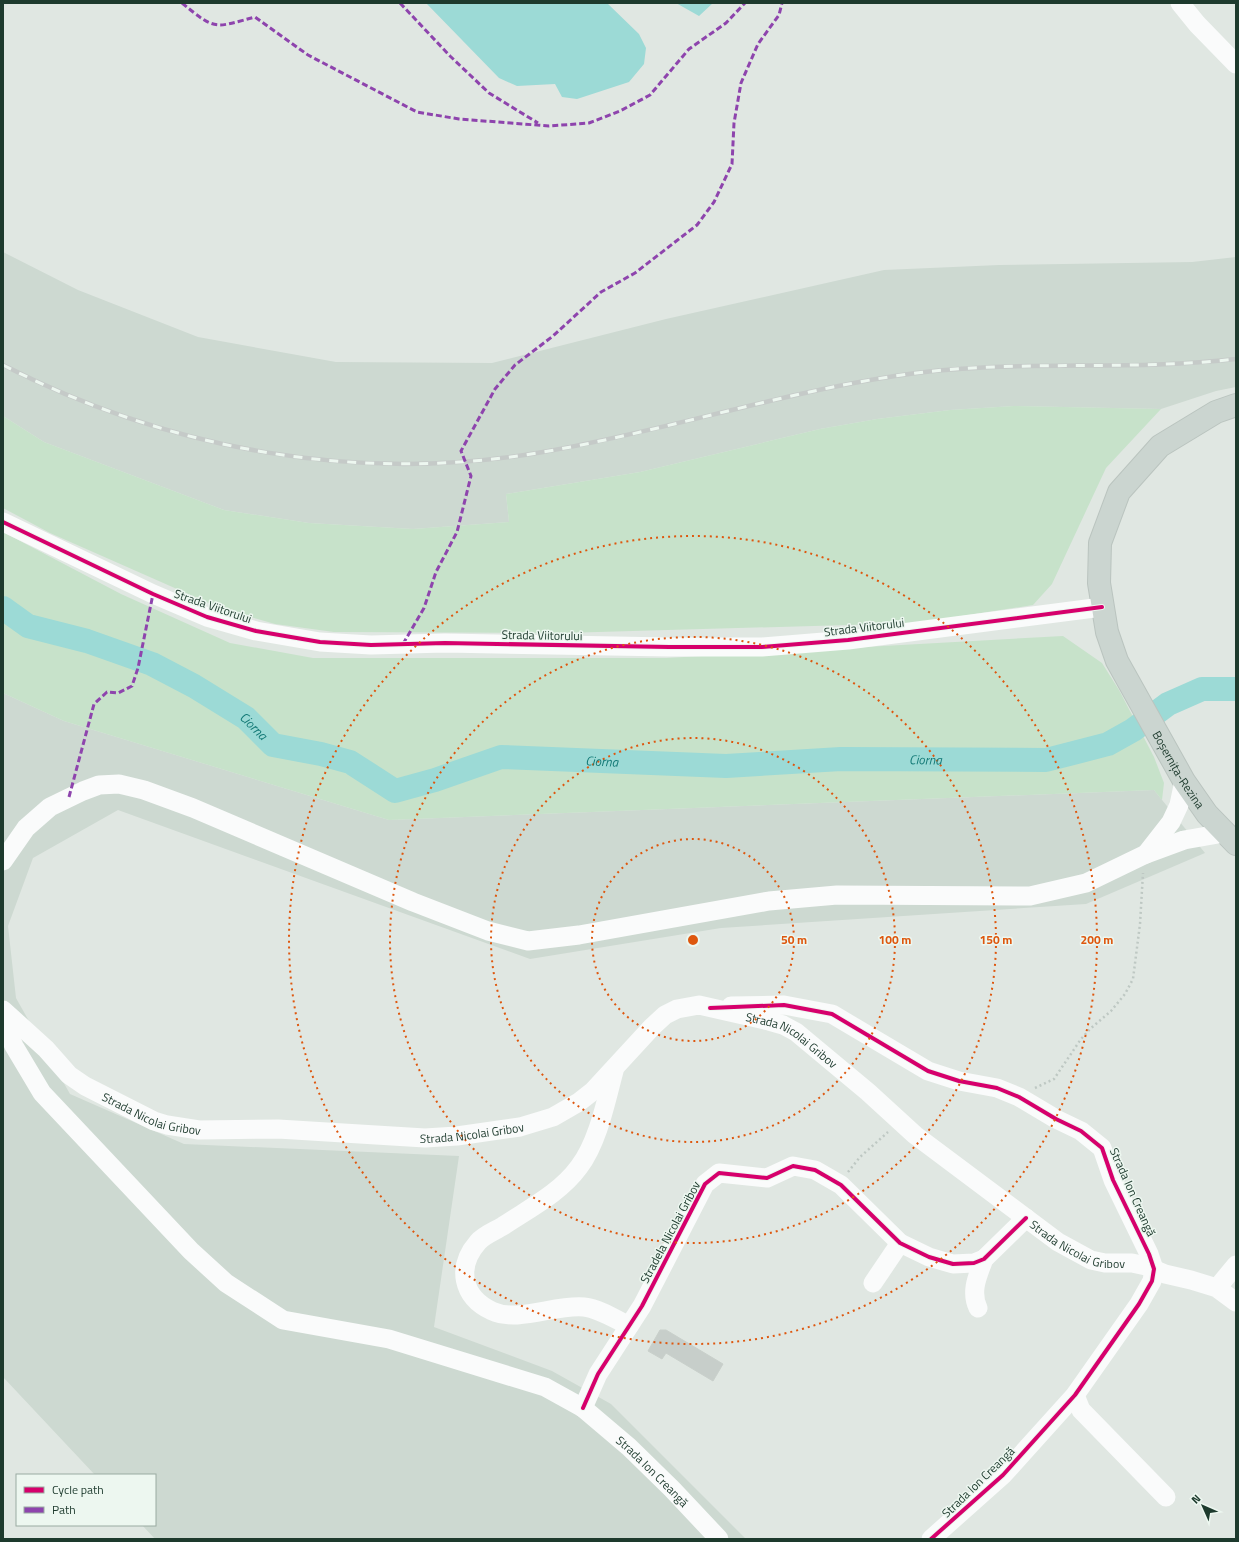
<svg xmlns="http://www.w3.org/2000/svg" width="1239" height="1542" font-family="'Titillium Web',sans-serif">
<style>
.built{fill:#cdd9d1}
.green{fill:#c7e2ca}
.water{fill:#9cdad6}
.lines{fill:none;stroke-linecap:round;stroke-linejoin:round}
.river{stroke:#9cdad6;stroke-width:24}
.building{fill:#c7ceca;stroke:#c9d0cb}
.major-casing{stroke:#bac4bf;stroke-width:24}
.path{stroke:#bec8c3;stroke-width:2.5;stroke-dasharray:2 3;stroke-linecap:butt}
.minor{stroke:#fafbfb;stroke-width:19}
.major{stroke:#cbd5d0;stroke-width:22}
.rail-casing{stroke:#c5cac8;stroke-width:4.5}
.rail{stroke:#edf7f0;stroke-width:3;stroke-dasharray:9;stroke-linecap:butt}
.quiet{stroke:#8e44ad;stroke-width:3;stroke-dasharray:6 3;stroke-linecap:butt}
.cycleway-casing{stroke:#edf7f0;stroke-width:6}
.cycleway{stroke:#d6006c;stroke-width:4}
.ring{fill:none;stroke:#de570e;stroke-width:2;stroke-dasharray:2 4}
.labels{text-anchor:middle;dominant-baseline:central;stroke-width:3;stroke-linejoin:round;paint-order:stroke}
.street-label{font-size:12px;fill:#1d3a2d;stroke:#edf7f0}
.water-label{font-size:13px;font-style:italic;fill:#147a77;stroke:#edf7f0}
.centre{fill:#de570e;stroke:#edf7f0;stroke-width:2}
.ring-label{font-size:12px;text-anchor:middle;font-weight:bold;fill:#de570e;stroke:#edf7f0;stroke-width:3;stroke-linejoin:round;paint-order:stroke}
</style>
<rect width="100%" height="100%" fill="#e0e7e2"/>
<path class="built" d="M3,252L78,290L198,337L336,362L492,363L666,319L884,270L999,265L1192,262L1236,257V387L1216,391L1161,409L1014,406L950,410L877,419L820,429L640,472L506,494L509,522L413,529L309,523L224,510L44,442L3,416Z
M3,693L64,721L389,820L1154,790L1205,853L1086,904L721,928L530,959L118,810L33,858L8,926L16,998L70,1094L184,1144L459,1156L434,1327L552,1371L611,1404L746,1539H155L142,1525H155V1475H95L3,1377Z"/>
<path class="green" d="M1014,406L1161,409L1106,468L1052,584L1033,605L917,623L563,633L334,632L275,624L220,608L50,533L3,508V416L44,442L224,510L309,523L413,529L509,522L506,494L640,472L820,429L877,419L950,410Z
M3,532L121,594L230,643L313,658H666L1063,636L1102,663L1119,690L1154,757L1164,783L1162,800L1154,790L389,820L64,721L3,693Z"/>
<path class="water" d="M426,3H607L639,34L646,48L644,64L629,82L577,99L562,97L555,84L517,86L499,78Z
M676,3H713L699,16Z"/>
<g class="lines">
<path class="river" id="s1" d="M3,608L28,626L87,641L152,664L194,686L246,718L273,745L321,754L350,762L395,791L435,780L501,757L726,766L841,759L1046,760L1108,744L1133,730L1168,704L1202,689H1236"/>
</g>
<path class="building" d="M660,1330H666L723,1364L713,1381L666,1353L662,1359L648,1351Z"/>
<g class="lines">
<g class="major-casing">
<g id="major">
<path id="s4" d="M1236,405L1216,412L1160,446L1119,492L1100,543L1099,583L1107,632L1117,661L1184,781L1207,814L1236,844"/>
</g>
</g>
<path class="path" d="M1035,1088L1054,1079L1081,1039L1090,1029L1111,1011L1125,994L1133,979L1140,924L1143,873
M848,1172L860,1157L888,1132"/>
<g class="minor">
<path d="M1180,3L1197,24L1236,64"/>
<path d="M3,522L153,594L207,617L256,631L320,642L371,645L445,643L669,647H762L848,640L1102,607"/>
<path d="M1146,854L1184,840L1224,833"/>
<path d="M3,861L26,828L50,807L83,791L99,785L119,784L144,790L193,808L413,902L488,931L528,941L579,935L769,901L837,895L1030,896L1086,883L1146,854L1171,822L1179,805L1184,781"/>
<path d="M731,1006L784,1005L832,1014L928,1071L959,1081L997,1088L1019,1097L1056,1119L1081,1131L1102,1148L1113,1180L1149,1254L1154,1269L1152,1281L1139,1304L1075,1395L1003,1475L931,1539"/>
<path id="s2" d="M3,1010L46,1049L69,1075L85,1086L154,1121L167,1125L199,1130L278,1129L425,1138L457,1136L520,1127L553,1117L579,1102L593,1091L652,1027L665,1015L677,1009L699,1005L769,1021L783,1025L796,1032L868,1092L915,1135L1058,1242L1091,1260L1105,1263H1132L1146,1266L1165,1274L1191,1280L1217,1288L1236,1302"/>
<path id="s3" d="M3,1022L14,1046L42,1093L191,1251L226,1283L283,1320L389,1339L545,1387L583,1408L629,1447L672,1489L719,1539"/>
<path d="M614,1071C606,1101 598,1142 579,1167C560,1193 530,1208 503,1226C495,1231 484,1235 478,1242C456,1267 462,1297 492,1311C518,1323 556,1304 584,1307C600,1309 615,1319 629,1326"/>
<path d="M873,1283L900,1243"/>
<path d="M1217,1288L1236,1265"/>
<path d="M978,1308C970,1291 978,1275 984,1259"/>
<path d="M1075,1395L1081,1410L1166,1497"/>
<path d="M583,1408L598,1374L642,1306L705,1184L719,1173L767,1178L793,1166L815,1170L841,1185L900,1243L929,1257L953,1264L974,1263L984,1259L1026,1218"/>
</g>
<use href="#major" class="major"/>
<g class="rail-casing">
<path id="rail" d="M3,365C169,450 359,484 543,452C661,432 776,394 895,376C1008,358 1123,372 1236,359"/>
</g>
<use href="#rail" class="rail"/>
<path class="quiet" d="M182,3C216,31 214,28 255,17L308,55L417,112L459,119L549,126L589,123L620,111L650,95L689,49L726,23L745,3
M400,3L450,56L489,93L538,123
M403,644L424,608L436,572L457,532L471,476L461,451L495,389L515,365L553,336L601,292L635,273L697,225L714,202L732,164L734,123L741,83L758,44L779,15L782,3
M69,797L94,704L107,692L118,693L132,686L138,668L153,594"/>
<g class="cycleway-casing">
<path id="cycleway" d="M3,522L153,594L207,617L256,631L320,642L371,645L445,643L669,647H762L848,640L1102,607
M710,1008L784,1005L832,1014L928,1071L959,1081L997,1088L1019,1097L1056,1119L1081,1131L1102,1148L1113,1180L1149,1254L1154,1269L1152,1281L1139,1304L1075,1395L1003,1475L931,1539
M583,1408L598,1374L642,1306L705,1184L719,1173L767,1178L793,1166L815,1170L841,1185L900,1243L929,1257L953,1264L974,1263L984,1259L1026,1218"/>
</g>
<use href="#cycleway" class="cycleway"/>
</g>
<g class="ring">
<circle cx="693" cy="940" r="101"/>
<circle cx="693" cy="940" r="202"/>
<circle cx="693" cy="940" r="303"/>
<circle cx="693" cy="940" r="404"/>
</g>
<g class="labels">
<g class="street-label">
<text transform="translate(213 606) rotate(19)">Strada Viitorului</text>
<text transform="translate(864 627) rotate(-7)">Strada Viitorului</text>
<text transform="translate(542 635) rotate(1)">Strada Viitorului</text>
<text stroke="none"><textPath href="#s4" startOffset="448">Boșernița-Rezina</textPath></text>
<text stroke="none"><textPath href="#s2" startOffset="881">Strada Nicolai Gribov</textPath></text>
<text stroke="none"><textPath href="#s2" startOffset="185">Strada Nicolai Gribov</textPath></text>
<text stroke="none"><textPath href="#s2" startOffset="509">Strada Nicolai Gribov</textPath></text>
<text transform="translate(1133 1192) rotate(66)">Strada Ion Creangă</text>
<text transform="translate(670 1232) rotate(-62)">Stradela Nicolai Gribov</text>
<text stroke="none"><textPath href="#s2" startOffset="1237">Strada Nicolai Gribov</textPath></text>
<text stroke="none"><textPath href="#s3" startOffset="822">Strada Ion Creangă</textPath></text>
<text transform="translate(978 1482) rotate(-44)">Strada Ion Creangă</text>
</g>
<g class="water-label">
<text stroke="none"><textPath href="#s1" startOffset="280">Ciorna</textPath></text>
<text stroke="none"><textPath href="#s1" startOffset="976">Ciorna</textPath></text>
<text stroke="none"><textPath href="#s1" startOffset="652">Ciorna</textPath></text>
</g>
</g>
<circle cx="693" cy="940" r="6" class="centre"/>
<g class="ring-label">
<text x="794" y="944">50 m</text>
<text x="895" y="944">100 m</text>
<text x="996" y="944">150 m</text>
<text x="1097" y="944">200 m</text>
</g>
<rect width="1239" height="1542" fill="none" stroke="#1d3a2d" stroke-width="8"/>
<rect x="16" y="1474" width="140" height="52" fill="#edf7f0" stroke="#9aaba2"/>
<rect x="24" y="1487" width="20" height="6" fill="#d6006c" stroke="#9aaba2"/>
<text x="52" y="1494" font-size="12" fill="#1d3a2d">Cycle path</text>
<rect x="24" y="1507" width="20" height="6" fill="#8e44ad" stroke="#9aaba2"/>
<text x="52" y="1514" font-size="12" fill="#1d3a2d">Path</text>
<g transform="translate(1203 1506) rotate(315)" stroke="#edf7f0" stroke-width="3" paint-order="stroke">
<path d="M0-3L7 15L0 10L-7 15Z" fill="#1d3a2d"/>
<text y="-6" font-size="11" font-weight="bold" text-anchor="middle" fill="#1d3a2d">N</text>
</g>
</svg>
